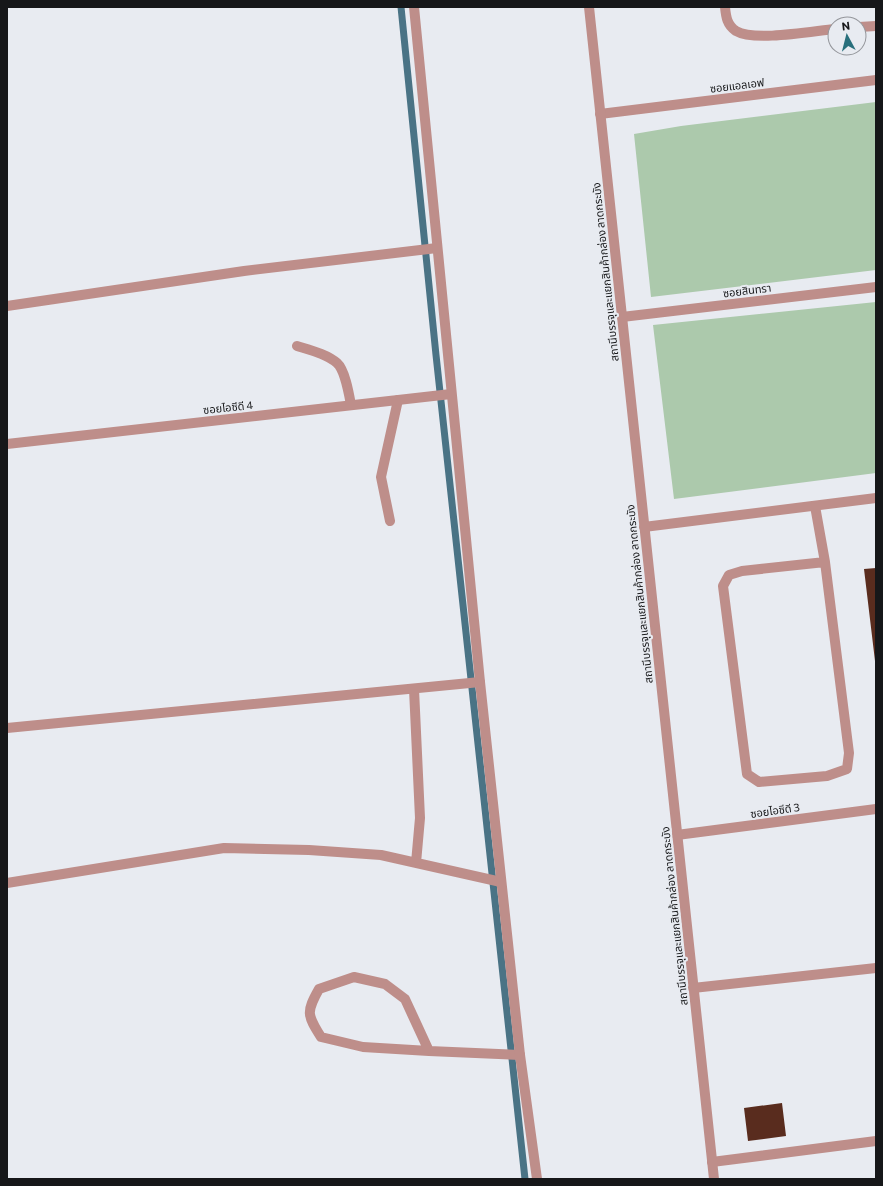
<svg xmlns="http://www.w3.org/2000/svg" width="883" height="1186" font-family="Commissioner,'Noto Sans Thai',sans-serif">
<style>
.green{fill:#acc9ac}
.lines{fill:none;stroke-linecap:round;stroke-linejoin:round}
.stream{stroke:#4a7385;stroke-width:7}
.building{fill:#592c1e}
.service{stroke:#be8e8a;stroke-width:10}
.minor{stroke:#be8e8a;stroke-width:10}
.labels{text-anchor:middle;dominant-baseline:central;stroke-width:4;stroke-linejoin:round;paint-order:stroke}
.street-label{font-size:11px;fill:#161719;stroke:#e8ebf1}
</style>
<rect width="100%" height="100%" fill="#e8ebf1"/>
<path class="green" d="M876,102V270L651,297L634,134L681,126Z
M876,302V473L674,499L653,325Z"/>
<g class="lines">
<path class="stream" d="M401,7L436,355L525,1179"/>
</g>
<path class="building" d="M876,568V661H875L864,569Z
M782,1103L786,1136L748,1141L744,1108Z"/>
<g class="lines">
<path class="service" d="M725,7C726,17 727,25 736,31C754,42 813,31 835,29
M859,27L876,26
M600,114L876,80
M7,306L244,271L437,248
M622,317L876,287
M297,346C310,350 327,354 337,363C345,370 349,394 351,405
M815,506L825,562
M390,521L381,477L398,400
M644,527L876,498
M825,562L849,753L847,769L827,776L759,782L747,774L723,586L729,575L742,571Z
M414,689L420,818L416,863
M7,728L480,682
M677,835L876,809
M7,883L224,848L309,850L381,855L501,882
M354,977L385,984L405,999L429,1051L363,1047L321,1037C307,1015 306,1012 319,989Z
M693,988L876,968
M429,1051L520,1055
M712,1162L876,1141"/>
<path class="minor" d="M414,7L480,682L520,1055L537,1179
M589,7L714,1179
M7,444L451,394"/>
</g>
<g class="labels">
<g class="street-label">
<text transform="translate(737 85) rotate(-7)">ซอยแอลเอฟ</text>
<text transform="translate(605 272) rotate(-96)">สถานีบรรจุและแยกสินค้ากล่อง ลาดกระบัง</text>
<text transform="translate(747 290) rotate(-7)">ซอยสินทรา</text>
<text transform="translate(228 407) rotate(-6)">ซอยไอซีดี 4</text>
<text transform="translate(639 594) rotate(-96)">สถานีบรรจุและแยกสินค้ากล่อง ลาดกระบัง</text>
<text transform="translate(775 810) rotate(-8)">ซอยไอซีดี 3</text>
<text transform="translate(674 916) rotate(-96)">สถานีบรรจุและแยกสินค้ากล่อง ลาดกระบัง</text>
</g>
</g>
<rect width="883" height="1186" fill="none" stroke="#161719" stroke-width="16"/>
<g transform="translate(847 36) rotate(353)"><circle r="19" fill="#e8ebf1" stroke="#94969b"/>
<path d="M0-3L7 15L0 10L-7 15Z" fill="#286f7c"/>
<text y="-6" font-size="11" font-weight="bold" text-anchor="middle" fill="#161719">N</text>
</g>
</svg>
